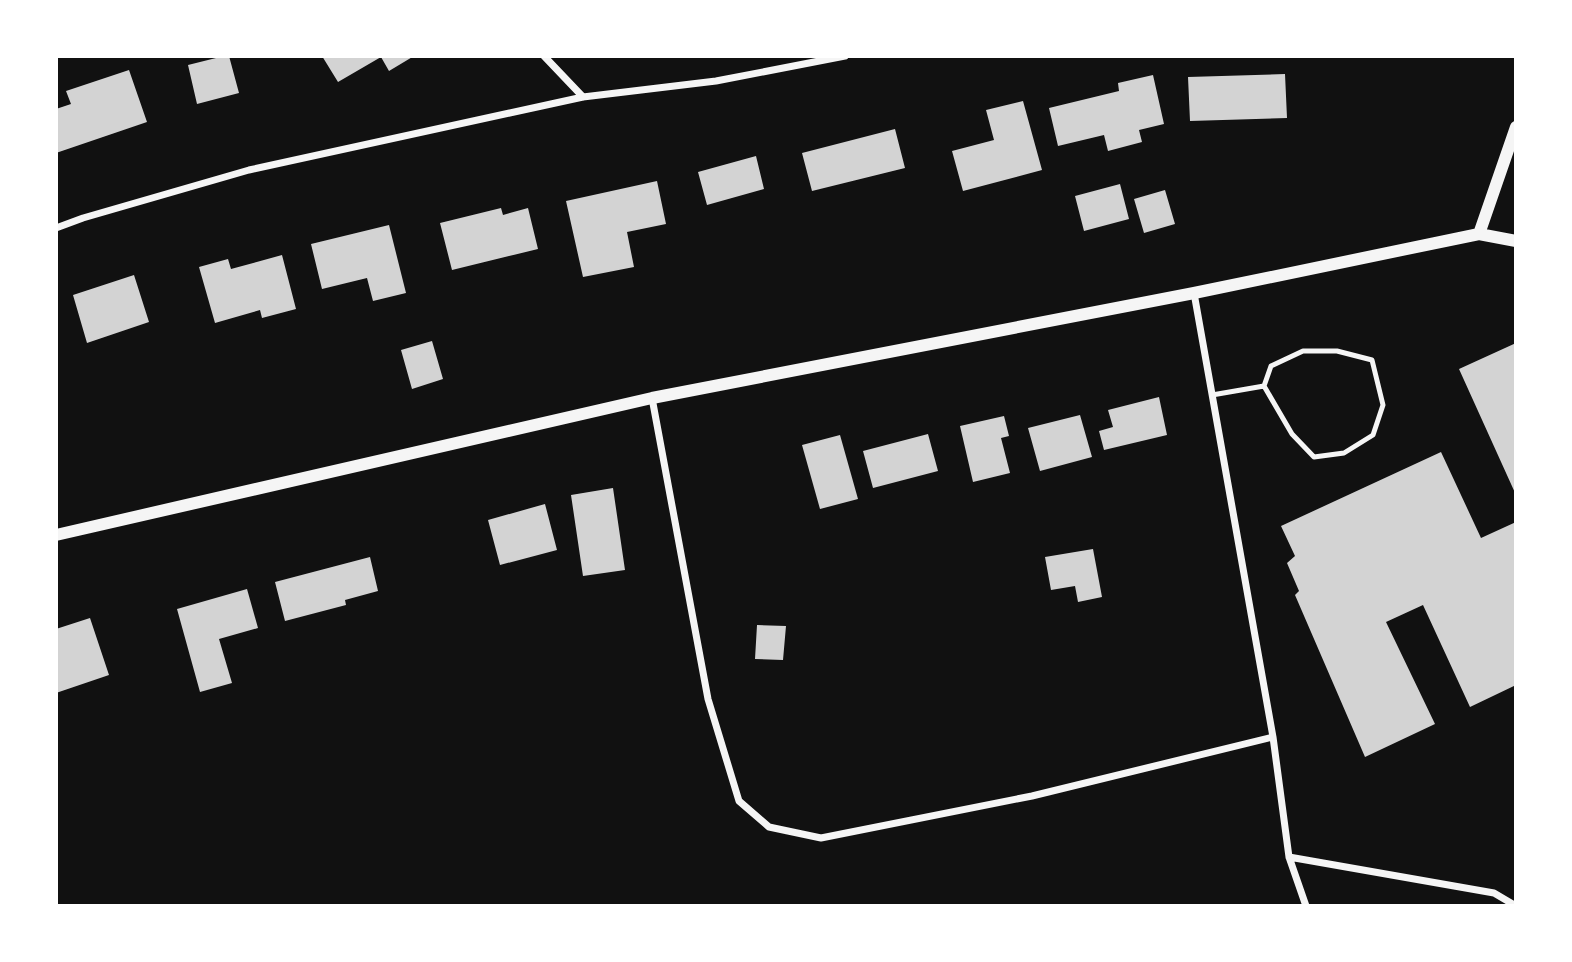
<svg xmlns="http://www.w3.org/2000/svg" width="1572" height="962" font-family="Overpass,sans-serif">
<style>
.building{fill:#d3d3d3}
.lines{fill:none;stroke-linecap:round;stroke-linejoin:round}
.service{stroke:#f5f5f5;stroke-width:5}
.minor{stroke:#f5f5f5;stroke-width:7}
.tertiary{stroke:#f5f5f5;stroke-width:12}
</style>
<rect width="100%" height="100%" fill="#111"/>
<path class="building" d="M224,56H229L239,93L197,104L188,65Z
M322,56H414L389,71L381,57L338,82Z
M129,70L147,122L56,153V109L71,104L66,91Z
M1285,74L1287,118L1190,121L1188,77Z
M1153,75L1164,124L1139,130L1142,142L1108,151L1104,135L1058,146L1049,108L1119,91L1118,83Z
M1023,101L1042,170L963,191L952,151L994,140L986,110Z
M895,129L905,168L812,191L802,153Z
M756,156L764,189L707,205L698,172Z
M657,181L666,224L627,232L634,267L583,277L566,201Z
M1120,184L1129,219L1084,231L1075,196Z
M1165,190L1175,224L1144,233L1134,199Z
M501,208L503,215L528,208L538,249L452,270L440,223Z
M389,225L406,293L373,301L367,278L322,289L311,244Z
M282,255L296,309L262,318L260,310L215,323L199,267L228,259L231,269Z
M134,275L149,322L87,343L73,295Z
M432,341L443,379L412,389L401,350Z
M1516,343V495L1459,369Z
M1159,397L1167,435L1104,450L1099,431L1113,427L1108,410Z
M1080,415L1092,457L1040,471L1028,428Z
M1004,416L1009,436L1001,438L1010,473L973,482L960,426Z
M928,434L938,471L873,488L863,451Z
M840,435L858,499L820,509L802,445Z
M1441,452L1481,538L1516,522V685L1470,707L1423,605L1386,622L1435,724L1365,757L1295,595L1299,591L1287,563L1295,556L1281,526Z
M613,488L625,570L583,576L571,495Z
M545,504L557,550L500,565L488,520Z
M1093,549L1102,597L1078,602L1075,586L1051,590L1045,557Z
M370,557L378,591L345,600L346,605L285,621L275,582Z
M247,589L258,628L219,639L232,683L200,692L177,609Z
M90,618L109,675L56,693L58,652L56,629Z
M757,625L786,626L783,660L755,659Z"/>
<g class="lines">
<path class="service" d="M1303,351H1337L1372,360L1383,405L1373,435L1344,453L1314,457L1292,434L1264,386L1271,366Z
M1212,395L1264,386"/>
<path class="minor" d="M544,56L583,97
M56,228L83,218L249,170L583,97L716,81L845,56
M652,398L708,699L739,801L769,827L821,838L1032,796L1273,737L1194,293
M1273,737L1289,857L1306,906
M1289,857L1494,893L1516,906"/>
<path class="tertiary" d="M1479,234L1516,241
M56,535L652,398L1194,293L1479,234L1516,127"/>
</g>
<rect width="1572" height="962" fill="none" stroke="#ffffff" stroke-width="116"/>
</svg>
